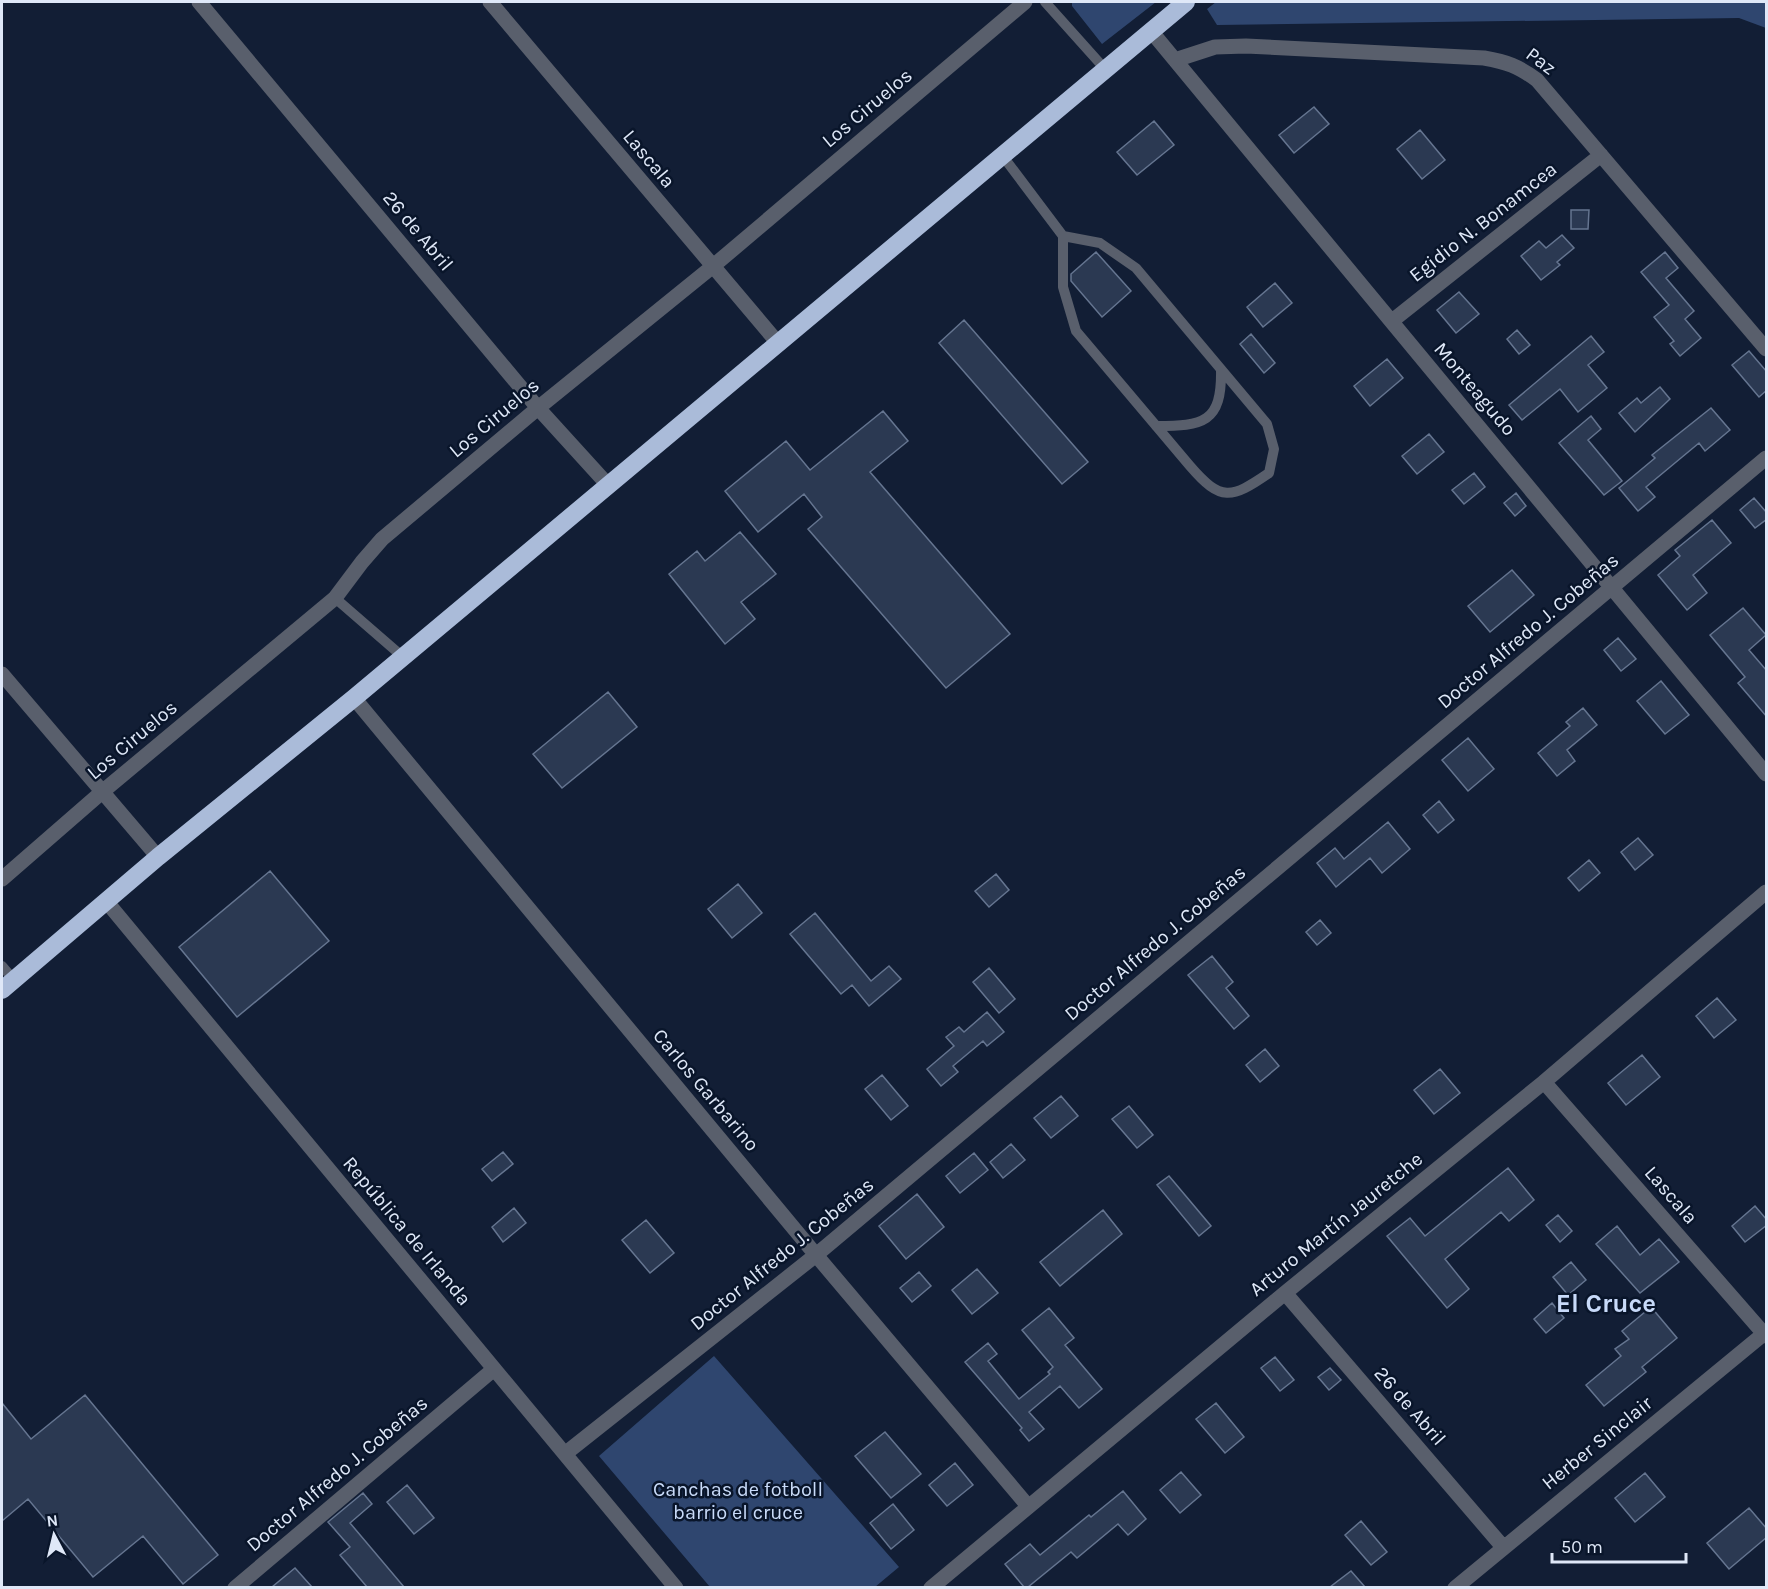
<svg xmlns="http://www.w3.org/2000/svg" width="1768" height="1589" font-family="Karla,sans-serif">
<style>
.green{fill:#2f466f}
.building{fill:#2b3952;stroke:#657590;stroke-width:1.5}
.lines{fill:none;stroke-linecap:round;stroke-linejoin:round}
.lane{stroke:#595f6c;stroke-width:10}
.street{stroke:#595f6c;stroke-width:15}
.highway{stroke:#aabbd9;stroke-width:18}
.labels{text-anchor:middle;dominant-baseline:central;stroke-width:5;stroke-linejoin:round;paint-order:stroke}
.street-label{font-size:20px;fill:#dfe8f8;stroke:#09152a}
.park-label{font-size:20px;fill:#c9dbf9;stroke:#09152a}
.district-label{font-size:26px;font-weight:bold;fill:#c8daf9;stroke:#09152a}
</style>
<rect width="100%" height="100%" fill="#121e35"/>
<path class="green" d="M1072,2H1156L1102,44L1072,6Z
M1216,2H1766V28L1739,18L1217,25L1207,9Z
M714,1356L899,1567L875,1587H710L599,1456Z"/>
<path class="building" d="M1314,107L1329,124L1294,153L1279,135Z
M1154,121L1174,145L1137,175L1117,152Z
M1420,130L1445,160L1422,179L1397,149Z
M1571,210H1589L1588,229H1571Z
M1562,235L1574,248L1557,262L1560,265L1541,280L1521,256L1539,241L1546,248Z
M1096,252L1131,291L1102,317L1071,281V274Z
M1665,252L1678,268L1666,278L1694,311L1685,319L1701,338L1680,356L1670,344L1674,341L1654,317L1669,305L1641,272Z
M1275,283L1292,303L1263,327L1247,307Z
M1459,292L1479,314L1456,333L1437,310Z
M964,320L1088,462L1062,484L939,343Z
M1517,330L1530,345L1519,354L1507,339Z
M1251,334L1275,363L1264,373L1240,344Z
M1591,336L1604,352L1588,365L1607,388L1578,412L1560,389L1522,420L1509,405Z
M1749,351L1767,372V390L1759,397L1732,365Z
M1387,359L1403,378L1370,406L1354,386Z
M1660,387L1670,399L1635,432L1619,413L1637,398L1641,403Z
M1711,408L1730,430L1705,451L1699,443L1646,487L1655,497L1638,511L1619,488L1655,458L1652,455Z
M883,411L908,441L870,472L1010,634L946,688L808,529L822,517L804,494L758,532L725,491L786,441L810,470Z
M1591,416L1601,429L1588,440L1622,481L1604,495L1559,443Z
M1429,434L1444,452L1417,474L1402,456Z
M1474,473L1485,487L1464,504L1452,490Z
M1516,493L1526,506L1515,516L1504,503Z
M1754,498L1767,513V519L1755,528L1740,510Z
M1712,520L1731,543L1693,575L1707,593L1687,610L1658,575L1680,556L1675,550Z
M740,532L776,574L741,602L755,619L725,644L669,574L697,551L705,561Z
M1512,570L1534,595L1490,632L1468,606Z
M1743,608L1766,635L1749,650L1767,671V717L1738,683L1745,677L1710,635Z
M1618,638L1636,659L1621,671L1604,650Z
M1661,681L1689,715L1665,734L1637,701Z
M608,692L637,727L562,788L533,754Z
M1583,708L1597,725L1567,750L1575,761L1557,776L1538,753L1570,726L1566,722Z
M1468,738L1494,769L1468,791L1442,760Z
M1439,801L1454,820L1438,833L1423,815Z
M1388,822L1410,849L1382,873L1370,858L1336,887L1317,863L1335,848L1344,859Z
M1638,838L1653,855L1635,870L1621,852Z
M1589,860L1600,873L1579,891L1568,878Z
M270,871L329,941L237,1017L179,947Z
M996,874L1009,890L989,907L975,891Z
M738,884L762,913L732,938L708,909Z
M815,913L871,981L889,966L901,979L869,1006L852,985L841,994L790,934Z
M1320,920L1331,933L1317,945L1306,932Z
M1212,956L1233,982L1226,988L1249,1016L1234,1029L1188,975Z
M989,968L1015,999L999,1013L973,982Z
M1717,998L1736,1020L1714,1038L1696,1016Z
M987,1012L1004,1032L987,1046L983,1041L953,1066L958,1072L941,1086L927,1069L954,1046L946,1037L959,1027L964,1032Z
M1265,1049L1279,1066L1260,1082L1246,1065Z
M1642,1055L1660,1077L1626,1105L1608,1083Z
M1440,1069L1460,1093L1434,1114L1414,1090Z
M882,1075L908,1106L891,1120L865,1089Z
M1061,1096L1078,1116L1051,1138L1034,1118Z
M1129,1106L1153,1135L1137,1148L1112,1119Z
M1011,1144L1025,1160L1003,1178L990,1162Z
M503,1152L513,1164L492,1181L482,1169Z
M974,1153L988,1170L960,1193L946,1176Z
M1508,1168L1534,1200L1509,1221L1501,1212L1445,1259L1469,1289L1447,1308L1387,1236L1410,1218L1425,1236Z
M1169,1176L1211,1226L1199,1236L1157,1185Z
M917,1194L944,1227L906,1259L879,1226Z
M1755,1206L1767,1220V1225L1745,1242L1732,1226Z
M514,1208L526,1223L503,1242L492,1227Z
M1103,1210L1122,1234L1060,1286L1040,1262Z
M1558,1215L1572,1231L1560,1242L1546,1225Z
M646,1220L674,1253L650,1273L622,1240Z
M1617,1226L1640,1255L1659,1239L1679,1262L1640,1293L1596,1244Z
M1571,1262L1586,1280L1568,1295L1553,1277Z
M977,1269L998,1293L972,1314L952,1290Z
M919,1272L931,1286L912,1302L900,1288Z
M1552,1303L1564,1318L1546,1333L1534,1319Z
M1651,1307L1677,1338L1642,1367L1646,1372L1604,1406L1586,1385L1621,1356L1615,1349L1629,1339L1622,1331Z
M1049,1308L1074,1338L1065,1345L1102,1389L1079,1408L1060,1386L1029,1412L1044,1429L1029,1441L1020,1430L1022,1428L965,1362L988,1343L997,1354L988,1361L1019,1399L1050,1374L1048,1372L1053,1367L1022,1330Z
M1275,1357L1294,1380L1280,1391L1261,1368Z
M1330,1368L1341,1380L1329,1390L1318,1377Z
M85,1395L218,1555L183,1584L143,1536L93,1577L28,1499L2,1521V1403L31,1439Z
M1216,1403L1244,1437L1225,1453L1196,1419Z
M885,1432L921,1474L891,1498L855,1456Z
M955,1463L973,1485L947,1506L929,1485Z
M1181,1472L1201,1495L1180,1513L1160,1490Z
M1645,1473L1665,1497L1635,1522L1615,1498Z
M407,1485L434,1518L414,1534L387,1502Z
M1123,1491L1146,1519L1128,1535L1118,1524L1077,1558L1071,1552L1028,1587H1024L1005,1564L1030,1544L1040,1555L1089,1515L1091,1517Z
M363,1493L372,1504L350,1523L404,1587H367L340,1555L350,1547L328,1522Z
M893,1504L914,1530L891,1549L870,1523Z
M1749,1508L1767,1529V1537L1729,1569L1707,1543Z
M1361,1521L1387,1552L1371,1565L1345,1535Z
M295,1568L312,1587H272Z
M1351,1571L1365,1587H1330Z"/>
<g class="lines">
<path class="lane" d="M1045,2L1105,69
M1002,155L1063,236V287L1076,331L1190,466C1221,502 1231,499 1269,473L1274,449L1267,424L1136,268L1100,243L1063,236
M1156,426C1203,426 1222,423 1221,370
M335,598L403,657
M2,966L14,980"/>
<path class="street" d="M199,2L538,408L608,485
M490,2L778,343
M1151,31L1766,774
M1175,60L1215,47L1246,46L1484,58C1507,62 1518,66 1537,80L1766,349
M1392,321L1601,155
M2,674L158,857
M354,698L816,1255L1028,1506
M2,879L102,792L335,598L362,562L382,539L538,408L712,267L1025,2
M106,901L676,1588
M1544,1082L1766,1336
M1285,1293L1503,1547
M566,1453L816,1255L1766,458
M235,1588L494,1369
M931,1588L1285,1293L1544,1082L1766,892
M1455,1588L1766,1332"/>
<path class="highway" d="M2,990L158,857L354,698L1186,2"/>
</g>
<g class="labels">
<g class="street-label">
<text transform="translate(1541 61) rotate(37)">Paz</text>
<text transform="translate(867 108) rotate(-40)">Los Ciruelos</text>
<text transform="translate(649 159) rotate(50)">Lascala</text>
<text transform="translate(1483 222) rotate(-38)">Egidio N. Bonamcea</text>
<text transform="translate(418 231) rotate(50)">26 de Abril</text>
<text transform="translate(1475 389) rotate(50)">Monteagudo</text>
<text transform="translate(494 418) rotate(-40)">Los Ciruelos</text>
<text transform="translate(1528 631) rotate(-40)">Doctor Alfredo J. Cobeñas</text>
<text transform="translate(132 740) rotate(-40)">Los Ciruelos</text>
<text transform="translate(1155 943) rotate(-40)">Doctor Alfredo J. Cobeñas</text>
<text transform="translate(706 1090) rotate(50)">Carlos Garbarino</text>
<text transform="translate(1671 1195) rotate(49)">Lascala</text>
<text transform="translate(1336 1224) rotate(-39)">Arturo Martín Jauretche</text>
<text transform="translate(407 1231) rotate(50)">República de Irlanda</text>
<text transform="translate(782 1254) rotate(-39)">Doctor Alfredo J. Cobeñas</text>
<text transform="translate(1410 1406) rotate(49)">26 de Abril</text>
<text transform="translate(1597 1443) rotate(-39)">Herber Sinclair</text>
<text transform="translate(337 1474) rotate(-40)">Doctor Alfredo J. Cobeñas</text>
</g>
<g class="park-label">
<text x="738" y="1489">Canchas de fotboll<tspan x="738" dy="23">barrio el cruce</tspan></text>
</g>
<g class="district-label">
<text x="1606" y="1303">El Cruce</text>
</g>
</g>
<rect width="1768" height="1589" fill="none" stroke="#dfe8f8" stroke-width="6"/>
<g transform="translate(54 1535) rotate(353)" stroke="#09152a" stroke-width="4.5" paint-order="stroke">
<path d="M0-4.5L10 22L0 15L-10 22Z" fill="#dfe8f8"/>
<text y="-9" font-size="16" font-weight="bold" text-anchor="middle" fill="#dfe8f8">N</text>
</g>
<path d="M1552 1553v9h134v-9" fill="none" stroke="#dfe8f8" stroke-width="3"/>
<text x="1561" y="1553" font-size="18" fill="#dfe8f8" stroke="#09152a" stroke-width="4.5" paint-order="stroke">50 m</text>
</svg>
